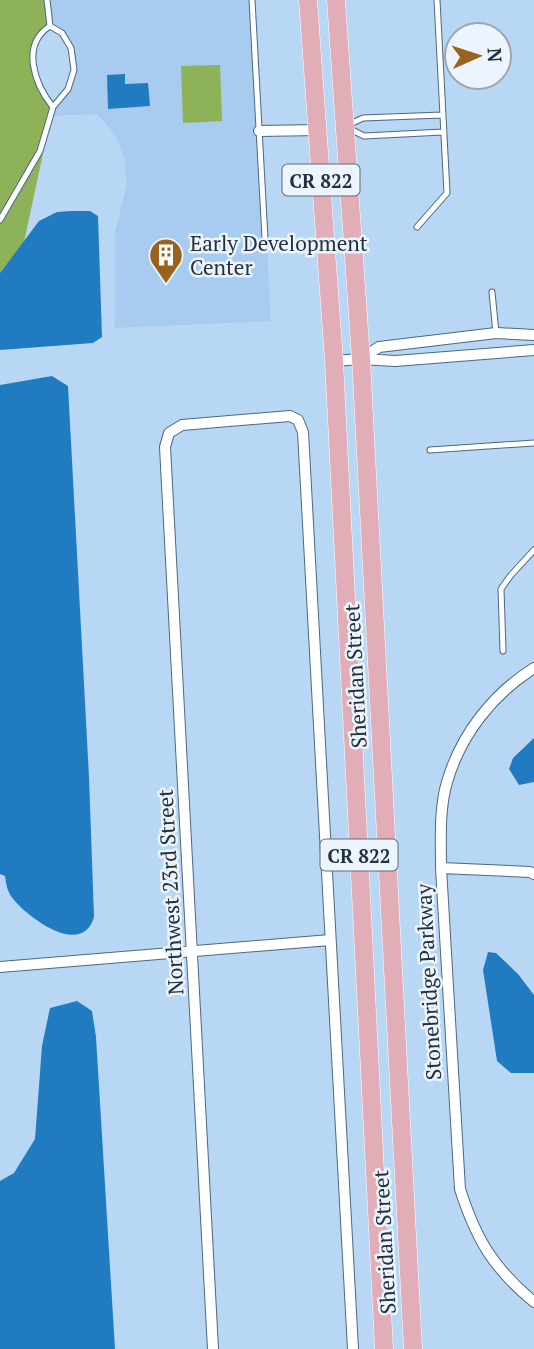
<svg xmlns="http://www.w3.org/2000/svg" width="534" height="1349" font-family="'PT Serif',serif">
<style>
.built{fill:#a8ccef}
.green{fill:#8db257}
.water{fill:#217bc1}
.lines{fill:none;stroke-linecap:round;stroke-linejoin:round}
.service-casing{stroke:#4c6882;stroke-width:7}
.minor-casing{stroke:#4c6882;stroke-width:12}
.primary-casing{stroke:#fff;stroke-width:19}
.service{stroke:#fff;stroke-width:5}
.minor{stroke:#fff;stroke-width:10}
.primary{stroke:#e1aeb8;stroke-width:18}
.labels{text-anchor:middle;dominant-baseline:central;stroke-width:5;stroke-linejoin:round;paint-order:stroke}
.shield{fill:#ecf5fe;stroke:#606b76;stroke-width:2}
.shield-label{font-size:19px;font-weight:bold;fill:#24303b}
.poi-label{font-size:21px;fill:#24303b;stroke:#ecf5fe;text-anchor:start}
.street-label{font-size:21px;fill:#24303b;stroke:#ecf5fe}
</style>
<rect width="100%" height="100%" fill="#b8d7f5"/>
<path class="built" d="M47,0H254L271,321L115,328V233L127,183L124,157L116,136L97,114L50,116L53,107L68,89L74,70L71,48L62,33L50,26Z"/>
<path class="green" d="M0,0H47L50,26C22,58 35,75 53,107L24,242L0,273Z
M220,65L222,121L183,123L181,66Z"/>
<path class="water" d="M125,74V84L148,83L150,106L108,109L107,75Z
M71,211H90L98,216L102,337L93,343L0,350V273L39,221L57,212Z
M52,376L68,386L89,777L94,917C82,959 25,916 11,896C7,890 6,883 5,876L0,874V385Z
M534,738V782L519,785L509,769L513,758Z
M488,952L496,953L518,974L534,995V1073H511L497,1061L483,970Z
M77,1001L92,1011L96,1037L115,1349H0V1181L14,1173L35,1139L42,1046L50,1008Z"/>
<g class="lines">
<g class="service-casing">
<path id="service" d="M47,0L50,26
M252,0L265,238
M50,26C20,45 35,85 53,107
M348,125L363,118L442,115
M350,129L364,136L443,132
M0,220L40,151L53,107L68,89L74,70L71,48L62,33L50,26
M417,227L447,193L437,0
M492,292L496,333
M430,450L534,443
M503,651L501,589L511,575L534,550"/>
</g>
<g class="minor-casing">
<path id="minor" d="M259,131L318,130
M361,359L379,347L496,333L534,335
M334,361L361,359L395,361L534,350
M534,668C493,694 461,734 447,782C439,809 441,840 441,868L460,1189C476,1239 493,1268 534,1302
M441,868L530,872L534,874
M0,967L330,940
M213,1349L165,447L169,433L182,425L290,416L298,420L303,432L353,1349"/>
</g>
<g class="primary-casing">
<path id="primary" d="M308,0L334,361L384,1349
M336,0L361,359L413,1349"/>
</g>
<use href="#service" class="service"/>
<use href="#minor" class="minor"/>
<use href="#primary" class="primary"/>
</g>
<defs>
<g id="building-pin" transform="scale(1.75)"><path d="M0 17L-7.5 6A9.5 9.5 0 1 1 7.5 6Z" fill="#9a631d" stroke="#ecf5fe"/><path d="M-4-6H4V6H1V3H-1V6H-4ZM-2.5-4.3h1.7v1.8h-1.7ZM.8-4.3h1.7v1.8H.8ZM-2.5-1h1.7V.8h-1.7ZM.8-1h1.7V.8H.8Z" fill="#fff"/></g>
</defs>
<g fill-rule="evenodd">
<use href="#building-pin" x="166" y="255"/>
</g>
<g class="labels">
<g class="shield">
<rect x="282.5" y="164.5" width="77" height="31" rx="5"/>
<rect x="320.5" y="839.5" width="77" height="31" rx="5"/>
</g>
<g class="shield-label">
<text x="321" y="180">CR 822</text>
<text x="359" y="855">CR 822</text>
</g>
<g class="poi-label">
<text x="190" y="243">Early Development<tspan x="190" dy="24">Center</tspan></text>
</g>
<g class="street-label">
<text transform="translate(355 676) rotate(-93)">Sheridan Street</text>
<text transform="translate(170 892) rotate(-93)">Northwest 23rd Street</text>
<text transform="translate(428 982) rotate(-93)">Stonebridge Parkway</text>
<text transform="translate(384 1242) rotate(-93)">Sheridan Street</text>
</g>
</g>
<g transform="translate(478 56) rotate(87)"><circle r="33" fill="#ecf5fe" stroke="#9ca6b0" stroke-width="2"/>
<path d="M0-5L12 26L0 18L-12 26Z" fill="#9a631d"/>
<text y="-10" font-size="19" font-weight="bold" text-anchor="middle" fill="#24303b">N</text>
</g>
</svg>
